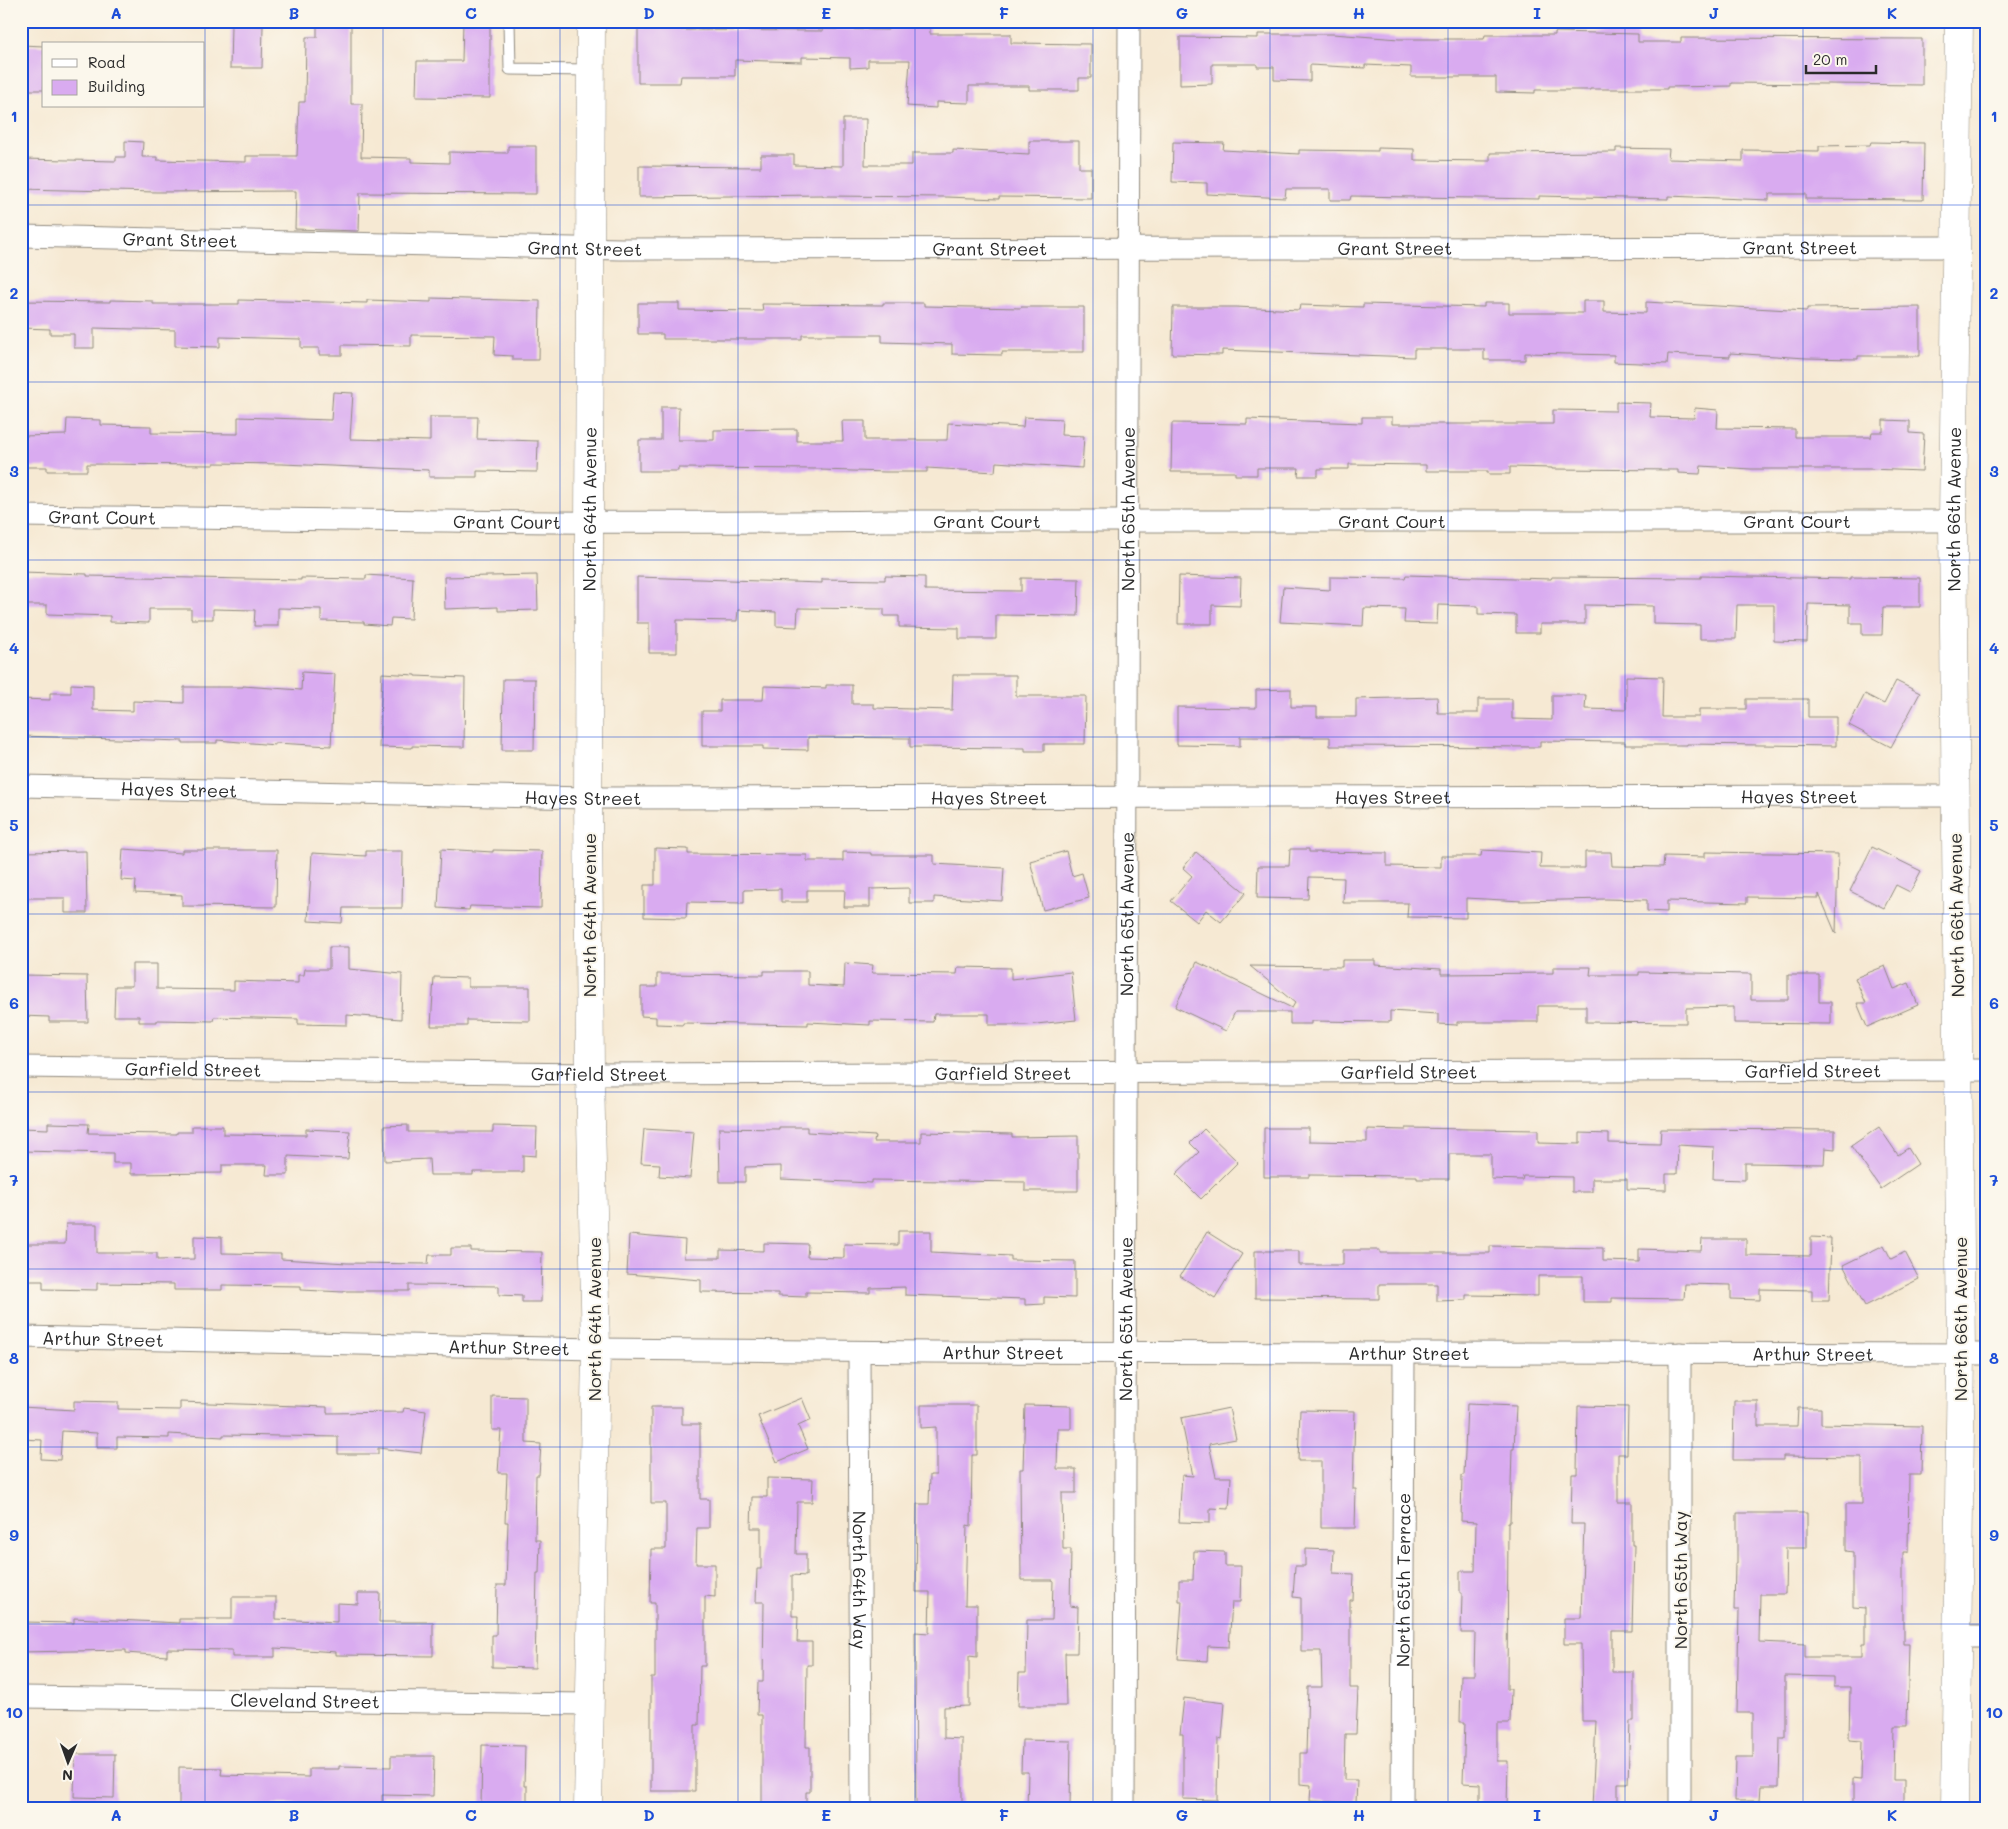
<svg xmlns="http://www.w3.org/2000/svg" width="2008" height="1829" font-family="Mali,sans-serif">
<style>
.building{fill:#d9abf0}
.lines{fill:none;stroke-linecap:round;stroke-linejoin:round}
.service-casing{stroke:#908a7f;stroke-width:13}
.minor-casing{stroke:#908a7f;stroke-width:23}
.tertiary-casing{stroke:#908a7f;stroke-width:29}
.service{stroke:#fff;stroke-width:11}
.minor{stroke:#fff;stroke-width:21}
.tertiary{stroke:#fff;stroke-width:28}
.grid{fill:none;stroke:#1d4ed8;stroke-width:1;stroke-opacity:0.55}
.labels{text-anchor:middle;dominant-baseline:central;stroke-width:4;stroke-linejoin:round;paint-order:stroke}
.street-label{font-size:18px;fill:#2b2b2b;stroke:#fbf7ec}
.neatline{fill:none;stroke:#1d4ed8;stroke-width:2}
.grid-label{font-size:16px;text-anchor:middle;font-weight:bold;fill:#1d4ed8}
</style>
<rect width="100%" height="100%" fill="#fbf7ec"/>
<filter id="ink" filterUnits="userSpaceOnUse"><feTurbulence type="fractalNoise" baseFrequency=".02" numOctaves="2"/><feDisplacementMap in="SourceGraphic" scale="10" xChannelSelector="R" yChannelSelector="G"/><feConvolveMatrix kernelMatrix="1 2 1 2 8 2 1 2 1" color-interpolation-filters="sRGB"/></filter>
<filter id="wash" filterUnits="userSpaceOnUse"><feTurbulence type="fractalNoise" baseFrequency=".0096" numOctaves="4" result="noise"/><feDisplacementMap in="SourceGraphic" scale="20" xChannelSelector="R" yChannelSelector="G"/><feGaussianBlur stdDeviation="1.12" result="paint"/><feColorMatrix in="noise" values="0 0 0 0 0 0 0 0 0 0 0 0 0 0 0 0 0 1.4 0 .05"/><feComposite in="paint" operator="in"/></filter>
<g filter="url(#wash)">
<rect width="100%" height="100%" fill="#f6e9d3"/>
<g id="blocks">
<path class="building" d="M317,21H351V104H362L361,157L411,158V162L449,163V152L508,153V146H536V194L360,193L359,231L295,229L296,191L157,192L21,189V159L116,161V157H125V141L143,142L142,157H157V160L246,162V156H297L299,102H305L306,37H317Z
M463,21H490V98L416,97L417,61H462Z
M231,25L263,26L262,68H230Z
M638,27H681V30L823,31V29L888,30V27L930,28V34H1011V43L1091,44V78H1079V90H1029V86H969V103L936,102V108L907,106L910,60H868V67L850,68V58L802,57V62L735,60V76H681L680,83H638Z
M1555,32L1638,34V42H1681V38L1922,39V85L1731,83V86L1667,87V89H1590V90H1535V93L1496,92V77H1411V67L1365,65V68L1310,65V81L1274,80V67H1257V64H1212V84L1180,85V37L1258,38V34H1333L1399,39H1484L1485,35H1555Z
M21,45L44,46V90H21Z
M843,119H866L865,165H912V153H953V150L1029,154V141H1079V168H1091V198L999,197V199L946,197L823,196V195L639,197V166L761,167V155H794V165L843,166Z
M1173,142L1224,143L1223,150L1299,154V150L1378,151V148L1414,149V160L1490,161V153L1616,152V148L1669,149L1668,159L1743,161V150L1819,151V146L1870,145L1871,142L1924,143L1923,200L1806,199V194H1769V200L1668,196V199L1539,196V199L1351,196L1350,200H1330V189H1286L1285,198L1207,194V183L1172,182Z
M431,298L540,301L539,360H513V356L494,355L495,336L411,335V346L342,345V355H319V348H301V339L220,337V347L175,346V330L94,328V348H74V334H50V329L21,328V301L110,302V300L153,301V304H239V300L367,303V300L431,302Z
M1583,301H1604V312L1646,313V302L1807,311V308L1920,307V356H1858V359L1806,358L1730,353V357L1668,354L1667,364L1614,362V355L1525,353V360H1484V349H1414V357L1222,350V355L1172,354L1173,307H1236L1299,310L1300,305L1363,307V304L1484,307V303H1509V313H1583Z
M638,303H679V310L763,311L762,304L883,305V303H924V306L1021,308V307H1084V352H1002V355L952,354V344L882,342V335H802V339H663V334H638Z
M333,392L353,393L350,439L430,441V417H478L477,439L538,441L537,472L477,471V477H429V470L282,464L214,463V465L87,464V471H47V467H21V436L66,435L67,419L101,420V425L151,426V433L238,434V417L331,420Z
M1616,402L1651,403L1650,417L1694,418L1695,408L1718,410L1717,428L1795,429V437H1871L1872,432H1883V420L1910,421V433L1924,434L1922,471L1869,469H1751L1701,466L1700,474L1678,473V470L1552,469V468L1510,467V474H1488V471H1426V465L1349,464V469H1318V476H1298L1299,468H1257V475H1235V472H1171L1172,423L1247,424V419L1362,423V417H1392V424H1553V410L1616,411Z
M661,407H679L678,440H714V430L797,429V441H843L842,421H865V440H947L948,423L1023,427L1024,417L1062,419L1061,435L1084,436L1082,468L996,462L995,472L927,468V472H885L821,470V469L678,468V471H639V440H661Z
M21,572L87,574V576L301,580V578L366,579V575L413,578L411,619L391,618L390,626L364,624V622L321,621V609L278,608V626H254L255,610L213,609V619H191V609H149V623L110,622V616L47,614V605H21Z
M537,575L538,610L498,611V607L445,609L444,577Z
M1406,575L1551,579L1552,577L1701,578V576L1850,579V577L1920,578V607H1883L1882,635H1862V623H1850V605L1808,604L1807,642L1774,641V605H1737L1736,639H1700V625L1653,624V606L1585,605V624H1540V633H1516V615L1478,614V606L1438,605L1437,624L1404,623L1405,609L1364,608L1363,626L1280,622L1283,587L1330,590V577L1405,578Z
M885,576L925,577V590L1021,591V578L1079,579L1078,616L996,615V639H959V628L899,627V616H884V609L798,608L797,627L776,626V612L738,610L737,621L677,620V653H649V623H637V577L822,583V579L885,580Z
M1179,576L1241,578L1240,606L1212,605V624H1178Z
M302,672L335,674L331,746L275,743V745L217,740V743H183V741L21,736V699L50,700V693H71V684L93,685V710L133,711V701L184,703V687H243V686L301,690Z
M382,673L415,675V676L465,678L464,747L412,746V748L379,747Z
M953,675H1016V696H1086L1085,744H1044V751H1025V748L910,747V738L808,737V750L763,749V746H702V711H720V700H763L764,686L826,688V685H852V704H874V708L952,710Z
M1626,676L1663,677L1662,717H1699V709H1746V699H1808V717H1836V746L1687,744V745H1625V742L1540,741V747L1330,746V737H1240V746L1177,745V707L1256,708V690L1291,689V707H1317V717H1356V699L1437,697L1438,713H1478V699H1512V719L1552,720V695H1586L1585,709L1626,710Z
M503,679H535L534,750H502Z
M1896,681L1920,693L1891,747L1849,725L1865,694L1884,704Z
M1872,847L1921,871L1910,892L1896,885L1884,908L1850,891Z
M655,848L688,849V854L807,855V861H843V852L871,853V855H934V864L1004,868L1002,901L934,897V903H909V888L870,889V907H844L845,890H807V902H781V889L744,890V903L687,902L686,918L644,917V885H655Z
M123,849L182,853V850H277L276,907L182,906V895L135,893L136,881L121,880Z
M441,849L493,852V850L542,851L541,908L470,906L469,910L438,908Z
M1290,849H1309V852L1387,853V866L1441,867V856H1481L1482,850L1541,853L1540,868H1585V852H1611L1612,866L1663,867L1664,856L1705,857V852L1838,854L1836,934L1819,894V898L1747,897V903L1667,901V912L1647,911V900L1604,899L1522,901L1466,898V918L1407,917L1408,903H1343L1344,878L1309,877L1308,899L1257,898L1258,866H1289Z
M86,851L87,913H65V898H21V852Z
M366,851H403L402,908H343L342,923L308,921L312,853L366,856Z
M1066,851L1072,876L1082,873L1089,898L1043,910L1030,861Z
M1196,852L1246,893L1221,922L1206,910L1197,922L1171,901L1192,876L1183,868Z
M329,947H349V969L402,974L401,1019L347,1015V1025L298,1024V1019L214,1017L213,1021L157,1020V1022H139V1016H114L115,986H132V964H157V989L234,990V981L298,983V975H304L305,969H329Z
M1342,960H1375V965L1441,969V974L1553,973V967H1591L1590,975H1639V972L1751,974V1000H1788V975H1819V1002H1831V1024L1734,1023V1007L1686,1008V1023L1586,1022V1006H1538V1022H1457V1025L1438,1024V1014L1390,1011V1022L1311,1021V1024H1290V1012H1235L1226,1031L1175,1007L1197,962L1292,1008L1295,1003L1250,966L1342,967Z
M845,963L873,965L872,973L957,974L958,967L1011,968V979L1071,972L1076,1020L1026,1025H989V1014H934L933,1022L870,1021V1025L808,1022V1025L683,1023V1025L656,1024V1017L641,1016V987H657V974L764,975V971H808V985L844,987Z
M1885,966L1894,989L1909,983L1918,1005L1867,1027L1857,1003H1866L1855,978Z
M21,975L87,976L88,1022H49V1017L21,1016Z
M434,977L468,978V987H530V1021L467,1020V1026H431Z
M48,1123L89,1124L88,1133L177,1134V1132H192V1126H223V1134L306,1135V1129L350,1131L348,1159L288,1156V1175H266L267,1165H222V1173L131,1174V1163H113V1153L21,1151V1128L48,1129Z
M408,1125V1132H493V1126L537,1127L536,1156L523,1155V1172H473V1175H430L429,1159L385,1161L384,1126Z
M779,1127H807V1132L875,1136L874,1142H921V1132L1012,1134V1137L1078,1136V1191H1025V1182L872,1180V1183L781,1179V1166L745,1167V1182H720L719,1128L779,1129Z
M1879,1127L1898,1155L1908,1148L1918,1164L1881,1189L1851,1146Z
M1264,1128H1309V1141L1367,1142V1129L1406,1130V1128L1538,1130V1143L1580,1144V1133L1609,1134V1143L1660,1144L1661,1129L1835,1130V1149L1825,1148L1824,1164L1745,1163V1180L1713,1179L1714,1147L1678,1145L1677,1174H1666V1190L1627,1189V1179H1592V1192H1572V1177L1523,1176L1522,1180L1491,1179V1154H1449V1179H1417V1176L1309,1175V1177H1264Z
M644,1129L694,1132L690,1178L659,1176L660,1164L641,1163Z
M1204,1129L1238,1162L1201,1199L1176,1174L1199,1152L1190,1143Z
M66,1224H97V1253H157V1260L194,1259V1236L222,1237V1253L281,1254V1259L347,1263L428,1264L429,1255H451V1248H471V1251L542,1252L541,1302H522V1296L499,1295V1286L409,1285V1291H344V1292L301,1290V1286L222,1285V1290H174V1284L97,1283V1290L43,1289V1281H21V1244H65Z
M898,1231H931V1252L1011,1256V1260L1075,1261V1298L1044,1297V1304L1025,1305V1299L905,1295V1287L870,1288V1293L806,1292V1297L778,1296V1293L701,1292V1280L627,1274L629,1235L685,1240L684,1258H720V1250L764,1251V1243L808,1244L807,1257L844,1258V1244L898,1245Z
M1207,1232L1242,1254L1215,1298L1180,1276Z
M1811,1237L1831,1238L1829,1301H1812V1290L1760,1289V1300L1731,1299V1285L1685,1284L1684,1299L1612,1298V1302H1583V1276H1538V1296L1466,1295V1300L1437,1301V1284H1379V1299L1255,1298V1251H1299V1265H1343V1250H1380V1253H1490V1246L1603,1248V1261L1639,1262V1249L1701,1251L1702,1239H1746V1255L1811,1256Z
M1884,1245L1891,1259L1905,1252L1919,1279L1865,1306L1843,1265Z
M492,1396L526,1397V1443L541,1444L539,1475H536L535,1540H540L539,1573H537L535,1668L492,1667V1635H496L497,1585H506L508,1522H505L507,1473H498L501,1430H492Z
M802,1398L811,1420L798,1426L808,1449L777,1462L758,1416Z
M74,1401L118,1402V1409L180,1410V1402L327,1407V1413L403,1412L404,1408L426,1411L421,1453L378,1448V1454H338V1437L223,1435V1437L169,1434V1438L117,1437V1448H97V1433L62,1431L60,1460L41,1459L42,1440L21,1439V1407L74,1410Z
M1734,1401H1758V1426H1797L1798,1408H1821V1424L1922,1426L1921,1475H1909L1908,1552H1903V1644H1909L1907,1726H1894L1893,1780H1904V1808H1853V1779L1861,1780L1862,1741L1849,1740L1850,1687H1834V1677L1785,1676V1738H1780L1779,1787H1761L1760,1801H1735L1736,1757H1753V1713H1737L1739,1610H1734L1735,1564H1737V1513H1807V1548H1786L1785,1594H1760L1759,1642L1805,1644V1657H1862V1644H1865V1608L1853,1607V1552L1846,1551V1504H1862V1457L1783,1456V1460H1733Z
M1467,1404L1516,1406L1514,1449H1512L1510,1522H1508L1507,1689H1511L1510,1723H1497V1761H1508L1507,1808H1480V1784L1463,1783L1465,1722H1460L1461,1675H1474L1475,1633H1461L1462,1593H1460V1571H1475L1476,1522L1461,1521L1462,1475H1464Z
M921,1405H977V1455H972L971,1526L967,1525L965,1605H977V1657L969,1656V1706L944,1707V1738L962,1739V1808H916L915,1632L929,1633L930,1592H916L917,1504H929L930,1475H936V1427L921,1428Z
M1025,1405L1071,1406V1429H1058L1057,1469H1076V1493H1062L1063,1549H1071L1070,1606L1078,1607L1077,1653H1065L1066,1706H1018L1019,1673H1026L1027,1620H1052L1053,1580H1021L1020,1469H1023Z
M1578,1406L1628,1407L1627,1454H1618V1502H1632V1545H1634L1632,1631H1612V1672H1634V1721H1630L1628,1783H1618V1808H1592L1596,1721H1582L1581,1644H1564V1618H1581L1584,1524H1571L1572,1474H1577Z
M651,1407H682V1424H700V1499H709V1528H697L696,1564H715V1597L705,1596V1666H700L699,1725H695V1791H651V1677H655V1603H650L651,1549H666V1503H651Z
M1229,1408L1236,1439L1209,1444L1216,1477H1231L1229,1509L1210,1508V1523L1179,1522L1182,1475L1193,1476L1181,1418Z
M1300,1410L1355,1411L1353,1489H1356L1355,1528H1321V1461H1298Z
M767,1478L813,1479L812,1502H797L796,1554H806V1576L792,1575V1616H798L797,1642H812V1665H807L806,1747H810V1792H806V1808H762V1715H757L758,1682H763L764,1602H756L757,1569H761V1528H751L752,1497H767Z
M1305,1549L1334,1550L1333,1573L1354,1574L1353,1600H1350V1688H1358L1356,1734H1345L1344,1780H1357L1356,1803L1310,1801L1311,1785L1300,1784V1753H1306L1308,1687H1322L1321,1651H1301V1598L1293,1597L1295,1566H1305Z
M1194,1551L1225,1552V1566H1241L1240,1602H1232L1229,1647L1208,1646L1207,1661L1178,1659L1182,1601H1179V1580H1193Z
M358,1593H380L379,1622H433V1656L336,1655V1652L275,1648V1657H232V1650L167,1649V1656L126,1653V1650L21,1652V1622L74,1623V1618L179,1623V1619H232V1597H276V1619L337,1622V1603L358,1604Z
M1184,1698L1225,1703L1222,1739L1218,1738L1217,1800L1183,1799V1734H1180Z
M1022,1740L1071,1741L1070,1808H1027L1028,1772H1021Z
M482,1745L525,1746L524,1786H527V1808H481Z
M75,1754H115L114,1798L74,1797Z
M391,1756H434L433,1796L382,1795V1808H338V1805L273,1804V1808H179V1767L222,1768L221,1775L309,1777V1769H339V1766L391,1767Z"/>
</g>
</g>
<g filter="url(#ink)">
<use href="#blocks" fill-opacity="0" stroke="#908a7f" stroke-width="1"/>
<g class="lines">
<g class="service-casing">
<path id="service" d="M509,21L510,69L591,70"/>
</g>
<g class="minor-casing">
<g id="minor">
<path id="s1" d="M21,236L621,249L1957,247"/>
<path id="s2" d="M21,516C310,519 598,525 887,521H1953"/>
<path id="s3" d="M21,786L588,798L1955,796"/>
<path id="s4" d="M21,1067L590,1074L1987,1070"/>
<path id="s5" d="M21,1337L596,1349L933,1352L1987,1354"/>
<path id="s6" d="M859,1352L861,1808"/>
<path d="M1680,1353V1808"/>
<path d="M1957,1636H1987"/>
<path id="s7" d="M21,1697L589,1704"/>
<path id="s8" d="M1124,1808L1129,21"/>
<path id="s9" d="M1402,1808L1404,1354"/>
</g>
</g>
<g class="tertiary-casing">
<g id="tertiary">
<path id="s10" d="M588,1808L596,1349L590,1074L588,798L591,21"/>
<path id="s11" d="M1955,1808L1961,1354L1953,521L1959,21"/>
</g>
</g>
<use href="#service" class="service"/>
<use href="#minor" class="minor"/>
<use href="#tertiary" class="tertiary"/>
</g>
</g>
<path class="grid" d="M205,21V1808M383,21V1808M560,21V1808M738,21V1808M915,21V1808M1093,21V1808M1270,21V1808M1448,21V1808M1625,21V1808M1803,21V1808M21,205H1987M21,382H1987M21,560H1987M21,737H1987M21,914H1987M21,1092H1987M21,1269H1987M21,1447H1987M21,1624H1987"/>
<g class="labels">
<g class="street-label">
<text stroke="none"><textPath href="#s1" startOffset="159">Grant Street</textPath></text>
<text stroke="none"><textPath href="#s1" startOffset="564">Grant Street</textPath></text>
<text stroke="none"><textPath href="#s1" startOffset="1779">Grant Street</textPath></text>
<text stroke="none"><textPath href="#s1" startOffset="969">Grant Street</textPath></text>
<text stroke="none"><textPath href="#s1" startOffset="1374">Grant Street</textPath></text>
<text stroke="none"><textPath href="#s10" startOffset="1299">North 64th Avenue</textPath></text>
<text stroke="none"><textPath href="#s8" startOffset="1299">North 65th Avenue</textPath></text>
<text stroke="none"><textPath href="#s11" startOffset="1299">North 66th Avenue</textPath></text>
<text stroke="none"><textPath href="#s2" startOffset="81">Grant Court</textPath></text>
<text stroke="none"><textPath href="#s2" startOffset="1776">Grant Court</textPath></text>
<text stroke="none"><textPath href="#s2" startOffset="486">Grant Court</textPath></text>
<text stroke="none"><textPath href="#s2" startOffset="966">Grant Court</textPath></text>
<text stroke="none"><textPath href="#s2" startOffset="1371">Grant Court</textPath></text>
<text stroke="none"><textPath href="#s3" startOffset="158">Hayes Street</textPath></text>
<text stroke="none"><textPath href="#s3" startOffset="1778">Hayes Street</textPath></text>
<text stroke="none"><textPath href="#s3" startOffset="562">Hayes Street</textPath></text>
<text stroke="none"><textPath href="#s3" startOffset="968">Hayes Street</textPath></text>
<text stroke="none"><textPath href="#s3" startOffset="1372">Hayes Street</textPath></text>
<text stroke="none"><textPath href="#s8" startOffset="894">North 65th Avenue</textPath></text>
<text transform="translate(589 915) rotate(-90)">North 64th Avenue</text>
<text transform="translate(1956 915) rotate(-91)">North 66th Avenue</text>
<text stroke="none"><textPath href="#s4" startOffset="172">Garfield Street</textPath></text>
<text stroke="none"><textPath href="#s4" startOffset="1792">Garfield Street</textPath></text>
<text stroke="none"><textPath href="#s4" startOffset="1388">Garfield Street</textPath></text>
<text stroke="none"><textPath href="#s4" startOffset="578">Garfield Street</textPath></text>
<text stroke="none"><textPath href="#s4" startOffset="982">Garfield Street</textPath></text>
<text transform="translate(594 1319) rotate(-90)">North 64th Avenue</text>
<text stroke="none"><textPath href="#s8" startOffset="489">North 65th Avenue</textPath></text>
<text transform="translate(1960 1319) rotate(-90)">North 66th Avenue</text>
<text stroke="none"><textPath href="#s5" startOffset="82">Arthur Street</textPath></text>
<text stroke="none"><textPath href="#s5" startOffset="488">Arthur Street</textPath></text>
<text stroke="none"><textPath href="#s5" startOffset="982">Arthur Street</textPath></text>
<text stroke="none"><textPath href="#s5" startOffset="1792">Arthur Street</textPath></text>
<text stroke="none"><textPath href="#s5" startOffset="1388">Arthur Street</textPath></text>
<text stroke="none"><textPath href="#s6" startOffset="228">North 64th Way</textPath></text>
<text transform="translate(1680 1580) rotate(-90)">North 65th Way</text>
<text stroke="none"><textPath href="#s9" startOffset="228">North 65th Terrace</textPath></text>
<text stroke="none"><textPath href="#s7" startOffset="284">Cleveland Street</textPath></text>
</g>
</g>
<rect width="2008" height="1829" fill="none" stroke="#fbf7ec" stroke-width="55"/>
<rect x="42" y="42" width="162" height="65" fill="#fbf7ec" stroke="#a8a59f"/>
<rect x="52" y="59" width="25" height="8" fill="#ffffff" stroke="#a8a59f"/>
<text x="88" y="68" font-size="15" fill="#2b2b2b">Road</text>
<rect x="52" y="80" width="25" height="15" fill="#d9abf0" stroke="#a8a59f"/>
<text x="88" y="92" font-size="15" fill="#2b2b2b">Building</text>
<g transform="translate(68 1762) rotate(182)" stroke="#fbf7ec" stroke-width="4" paint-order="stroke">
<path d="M0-4L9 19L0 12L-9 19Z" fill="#2b2b2b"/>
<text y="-8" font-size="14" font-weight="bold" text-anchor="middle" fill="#2b2b2b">N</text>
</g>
<path d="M1806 65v8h70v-8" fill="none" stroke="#2b2b2b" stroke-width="2.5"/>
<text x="1813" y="65" font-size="15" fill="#2b2b2b" stroke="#fbf7ec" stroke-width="4" paint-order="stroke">20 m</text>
<rect x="28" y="28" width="1952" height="1774" class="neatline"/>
<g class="grid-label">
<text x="116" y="19">A</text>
<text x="294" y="19">B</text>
<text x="471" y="19">C</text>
<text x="649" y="19">D</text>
<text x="826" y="19">E</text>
<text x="1004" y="19">F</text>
<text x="1182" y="19">G</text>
<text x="1359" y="19">H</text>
<text x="1537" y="19">I</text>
<text x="1714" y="19">J</text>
<text x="1892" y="19">K</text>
<text x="14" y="122">1</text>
<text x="1994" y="122">1</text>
<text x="14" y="299">2</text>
<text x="1994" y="299">2</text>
<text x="14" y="477">3</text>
<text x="1994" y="477">3</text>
<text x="14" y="654">4</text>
<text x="1994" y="654">4</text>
<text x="14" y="831">5</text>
<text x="1994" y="831">5</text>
<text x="14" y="1009">6</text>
<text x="1994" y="1009">6</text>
<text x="14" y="1186">7</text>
<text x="1994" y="1186">7</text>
<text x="14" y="1364">8</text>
<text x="1994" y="1364">8</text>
<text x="14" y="1541">9</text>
<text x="1994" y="1541">9</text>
<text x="14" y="1718">10</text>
<text x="1994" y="1718">10</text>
<text x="116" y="1821">A</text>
<text x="294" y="1821">B</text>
<text x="471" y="1821">C</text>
<text x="649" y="1821">D</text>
<text x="826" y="1821">E</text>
<text x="1004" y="1821">F</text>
<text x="1182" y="1821">G</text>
<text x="1359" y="1821">H</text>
<text x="1537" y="1821">I</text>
<text x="1714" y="1821">J</text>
<text x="1892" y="1821">K</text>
</g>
</svg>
